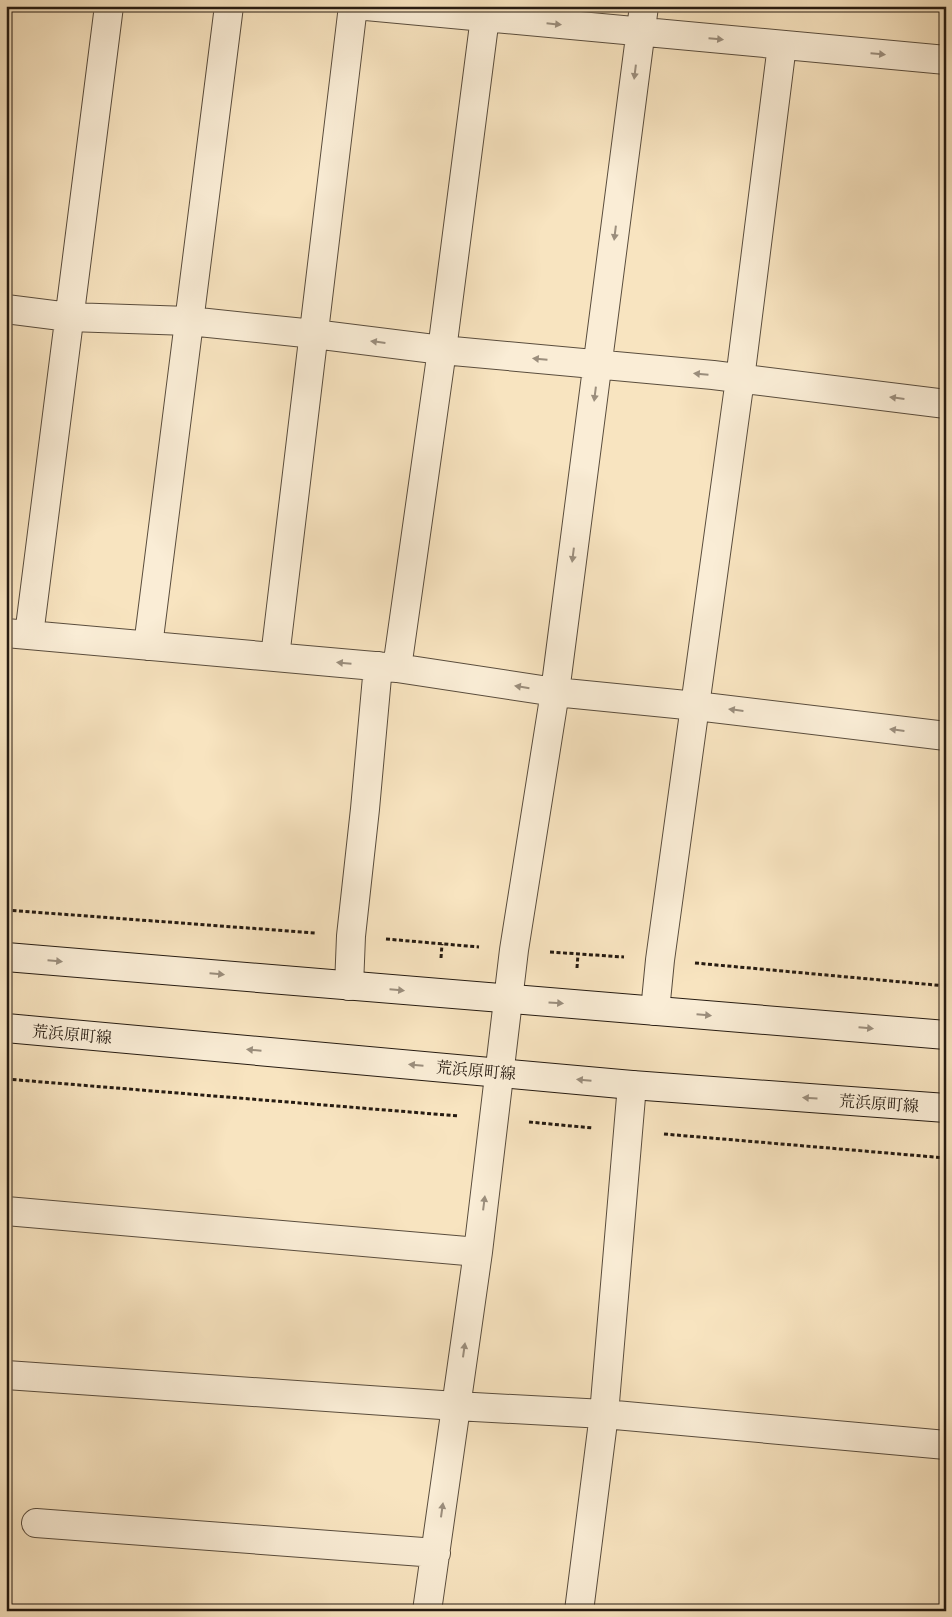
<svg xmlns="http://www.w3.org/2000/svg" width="952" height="1617" font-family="'Gentium Book Plus','Noto Serif JP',serif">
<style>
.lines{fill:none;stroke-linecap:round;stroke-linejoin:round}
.street-casing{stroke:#5a4d3d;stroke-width:30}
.secondary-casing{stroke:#261b11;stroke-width:30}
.path{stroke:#261b11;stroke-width:3;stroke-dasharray:4 2.5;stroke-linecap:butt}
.street{stroke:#faedd6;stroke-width:28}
.secondary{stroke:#faedd6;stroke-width:28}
.oneway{fill:#9b8e7d}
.labels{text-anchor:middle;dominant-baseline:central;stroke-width:5;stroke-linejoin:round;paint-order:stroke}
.street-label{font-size:16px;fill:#261b11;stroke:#faedd6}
</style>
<rect width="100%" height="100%" fill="#f8e4c0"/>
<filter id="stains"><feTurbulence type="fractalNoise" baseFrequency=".004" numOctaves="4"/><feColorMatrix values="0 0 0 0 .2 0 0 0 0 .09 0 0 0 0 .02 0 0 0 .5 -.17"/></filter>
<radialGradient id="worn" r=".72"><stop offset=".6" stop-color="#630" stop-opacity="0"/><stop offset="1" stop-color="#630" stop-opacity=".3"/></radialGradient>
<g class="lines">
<g class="street-casing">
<path id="street" d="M366,6L946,60
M6,309L69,317L189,321L314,334L442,350L713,375L946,404
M6,633L397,668L555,692L696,706L946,736
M29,635L109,6
M148,646L229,6
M275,657L353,6
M397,668L442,350L485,17
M349,986L351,936L365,809L378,666
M655,1011L660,960L740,379L782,45
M6,1211L478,1252
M6,1375L456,1406L604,1414L946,1445
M36,1523L436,1553
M427,1611L478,1252L514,950L555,692L644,6
M579,1611L604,1414L632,1085"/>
</g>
<g class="secondary-casing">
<path id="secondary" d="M6,957L946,1035
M6,1028L632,1085L946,1108"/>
</g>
<path class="path" d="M6,910L315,933
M386,939L479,947
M550,952L624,957
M441,958L442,944
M695,963L946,986
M577,968L578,954
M6,1079L459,1116
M529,1122L593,1128
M664,1134L946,1158"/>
<use href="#street" class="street"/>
<use href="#secondary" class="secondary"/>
</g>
<defs><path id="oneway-solid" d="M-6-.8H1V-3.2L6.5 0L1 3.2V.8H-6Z" transform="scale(1.25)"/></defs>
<g class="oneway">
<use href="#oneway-solid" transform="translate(554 24) rotate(6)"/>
<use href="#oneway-solid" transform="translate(716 39) rotate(5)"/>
<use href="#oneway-solid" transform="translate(878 54) rotate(5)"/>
<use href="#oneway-solid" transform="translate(635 72) rotate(97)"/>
<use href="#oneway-solid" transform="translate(615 233) rotate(97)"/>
<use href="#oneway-solid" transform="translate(378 342) rotate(-173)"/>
<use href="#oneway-solid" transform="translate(540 359) rotate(-175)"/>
<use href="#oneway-solid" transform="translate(701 374) rotate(-175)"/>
<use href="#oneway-solid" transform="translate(595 394) rotate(97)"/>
<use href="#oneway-solid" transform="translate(897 398) rotate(-173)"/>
<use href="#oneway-solid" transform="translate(573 555) rotate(97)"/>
<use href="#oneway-solid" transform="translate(344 663) rotate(-175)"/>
<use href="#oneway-solid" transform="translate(522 687) rotate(-171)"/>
<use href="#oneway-solid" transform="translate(736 710) rotate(-173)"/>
<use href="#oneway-solid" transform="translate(897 730) rotate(-173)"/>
<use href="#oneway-solid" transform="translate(55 961) rotate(5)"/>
<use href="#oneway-solid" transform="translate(217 974) rotate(5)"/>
<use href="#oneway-solid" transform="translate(397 990) rotate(5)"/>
<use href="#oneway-solid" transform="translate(556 1003) rotate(4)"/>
<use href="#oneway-solid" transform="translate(704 1015) rotate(5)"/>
<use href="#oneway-solid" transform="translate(866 1028) rotate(5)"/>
<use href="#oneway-solid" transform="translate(254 1050) rotate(-175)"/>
<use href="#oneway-solid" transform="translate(416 1065) rotate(-175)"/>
<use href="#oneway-solid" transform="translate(584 1080) rotate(-175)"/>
<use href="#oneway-solid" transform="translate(810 1098) rotate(-176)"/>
<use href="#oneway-solid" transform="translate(484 1203) rotate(-83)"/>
<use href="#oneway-solid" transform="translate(464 1350) rotate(-82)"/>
<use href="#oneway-solid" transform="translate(442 1510) rotate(-82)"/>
</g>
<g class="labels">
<g class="street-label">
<text transform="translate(72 1034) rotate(5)">荒浜原町線</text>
<text transform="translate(476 1070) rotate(5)">荒浜原町線</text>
<text transform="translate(879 1103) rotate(4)">荒浜原町線</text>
</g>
</g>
<rect width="952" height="1617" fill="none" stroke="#f8e4c0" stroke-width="25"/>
<rect x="8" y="8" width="937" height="1602" fill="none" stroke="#261b11" stroke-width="2.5"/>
<rect x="12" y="12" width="927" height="1592" fill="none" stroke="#261b11"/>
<rect width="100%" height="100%" filter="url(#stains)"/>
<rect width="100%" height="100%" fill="url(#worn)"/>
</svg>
